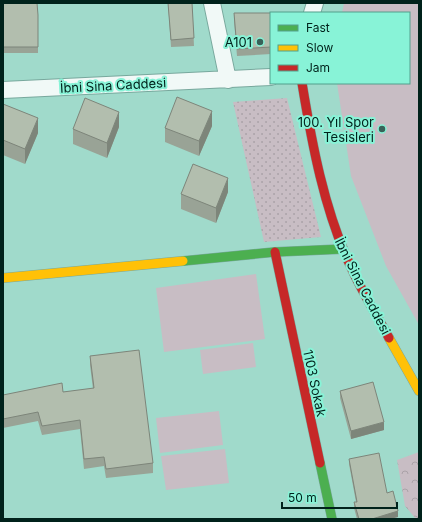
<svg xmlns="http://www.w3.org/2000/svg" width="422" height="522" font-family="Inter,sans-serif">
<style>
.grass{fill:url(#grass-dots)}
.park{fill:url(#park-crowns)}
.pitch{fill:#c8bdc4}
.lines{fill:none;stroke-linecap:round;stroke-linejoin:round}
.street-casing{stroke:#78a89d;stroke-width:18}
.fast-casing{stroke:#78a89d;stroke-width:10}
.slow-casing{stroke:#78a89d;stroke-width:10}
.jam-casing{stroke:#78a89d;stroke-width:10}
.street{stroke:#f1f9f7;stroke-width:16}
.fast{stroke:#4caf50;stroke-width:9}
.slow{stroke:#ffc107;stroke-width:9}
.jam{stroke:#c62828;stroke-width:9}
.wall{fill:#99a396}
.shaded-wall{fill:#7d857a}
.building{fill:#b2beae;stroke:#7d857a}
.poi-dot{fill:#386259;stroke:#88f3d7;stroke-width:1.5}
.labels{text-anchor:middle;dominant-baseline:central;stroke-width:4;stroke-linejoin:round;paint-order:stroke}
.poi-label{font-size:13px;fill:#00221b;stroke:#88f3d7;text-anchor:end}
.street-label{font-size:13px;fill:#00221b;stroke:#88f3d7}
</style>
<defs>
<pattern id="grass-dots" width="8" height="8" patternUnits="userSpaceOnUse"><rect width="8" height="8" fill="#c8bdc4"/><path d="M2 2h.1M6 6h.1" fill="none" stroke="#aaa2a8" stroke-width="1.8" stroke-linecap="round"/></pattern>
<pattern id="park-crowns" width="20" height="18" patternUnits="userSpaceOnUse"><rect width="20" height="18" fill="#c8bdc4"/><path d="M2 6a3 3 0 1 1 6 0M12 15a3 3 0 1 1 6 0" fill="none" stroke="#aaa2a8"/></pattern>
</defs>
<rect width="100%" height="100%" fill="#a0dacb"/>
<path class="grass" d="M287,98L321,237L264,242L233,102Z"/>
<path class="park" d="M419,452V519H416L405,506L397,460Z"/>
<path class="pitch" d="M344,3H419V325L386,266L351,176L337,83H409V13H342Z
M256,274L265,339L164,352L156,288Z
M253,343L256,367L203,374L200,350Z
M219,411L223,445L160,453L156,418Z
M225,449L229,483L166,490L161,456Z"/>
<g class="lines">
<g class="street-casing">
<path id="street" d="M212,3L228,80
M312,13L315,3
M3,90L271,77"/>
</g>
<g class="fast-casing">
<path id="fast" d="M183,261L275,252L343,249
M320,463L332,519"/>
</g>
<g class="slow-casing">
<path id="slow" d="M3,278L183,261
M389,338L419,391"/>
</g>
<g class="jam-casing">
<path id="jam" d="M302,83C312,144 324,209 350,265C361,290 376,314 389,338
M275,252L320,463"/>
</g>
<use href="#street" class="street"/>
<use href="#fast" class="fast"/>
<use href="#slow" class="slow"/>
<use href="#jam" class="jam"/>
</g>
<path class="wall" d="M3,3L38,15V53H3Z
M168,3H192L194,46L171,47Z
M234,13H271V54L237,56L234,20Z
M419,29V40H418Z
M3,105L38,133L25,164L3,155Z
M212,126L199,156L165,142V128Z
M119,127L107,158L73,144V129Z
M228,192L216,223L181,209V194Z
M90,356L153,463V473L106,478L104,466L84,469L80,429L42,435L38,421L3,428V395L63,392L93,389L90,365Z
M340,391L384,430L351,439L340,398Z
M349,459L387,493L398,517L390,519H357L354,508V502H356L349,464Z"/>
<path class="shaded-wall" d="M212,111V126L199,156V141Z
M119,112V127L107,158V143Z
M38,118V133L25,164V149Z
M228,178V192L216,223V208Z
M384,422V430L351,439V431Z
M398,511V517L390,519H372Z"/>
<path class="building" d="M3,3H37L38,15V47H3Z
M168,3H192L194,38L171,40Z
M234,13H287H271V47L237,49Z
M177,97L212,111L199,141L165,128Z
M85,98L119,112L107,143L73,129Z
M3,104L38,118L25,149L3,140Z
M193,164L228,178L216,208L181,194Z
M139,350L153,463L106,469L104,457L84,459L80,420L42,426L38,412L3,419V395L62,383L63,392L94,388L90,356Z
M373,382L384,422L351,431L340,391Z
M379,453L387,493L393,491L398,511L372,519H359L354,502H357L349,459Z"/>
<g class="poi-dot">
<circle cx="260" cy="42" r="4"/>
<circle cx="382" cy="129" r="4"/>
</g>
<g class="labels">
<g class="poi-label">
<text x="252" y="42">A101</text>
<text x="374" y="122">100. Yıl Spor<tspan x="374" dy="15">Tesisleri</tspan></text>
</g>
<g class="street-label">
<text transform="translate(113 85) rotate(-3)">İbni Sina Caddesi</text>
<text transform="translate(363 286) rotate(63)">İbni Sina Caddesi</text>
<text transform="translate(315 383) rotate(78)">1103 Sokak</text>
</g>
</g>
<rect width="422" height="522" fill="none" stroke="#00221b" stroke-width="8"/>
<rect x="270" y="12" width="140" height="72" fill="#88f3d7" stroke="#529f8c"/>
<rect x="278" y="25" width="20" height="6" fill="#4caf50" stroke="#529f8c"/>
<text x="306" y="32" font-size="12" fill="#00221b">Fast</text>
<rect x="278" y="45" width="20" height="6" fill="#ffc107" stroke="#529f8c"/>
<text x="306" y="52" font-size="12" fill="#00221b">Slow</text>
<rect x="278" y="65" width="20" height="6" fill="#c62828" stroke="#529f8c"/>
<text x="306" y="72" font-size="12" fill="#00221b">Jam</text>
<path d="M282 502v6h115v-6" fill="none" stroke="#00221b" stroke-width="2"/>
<text x="288" y="502" font-size="12" fill="#00221b" stroke="#88f3d7" stroke-width="3" paint-order="stroke">50 m</text>
</svg>
